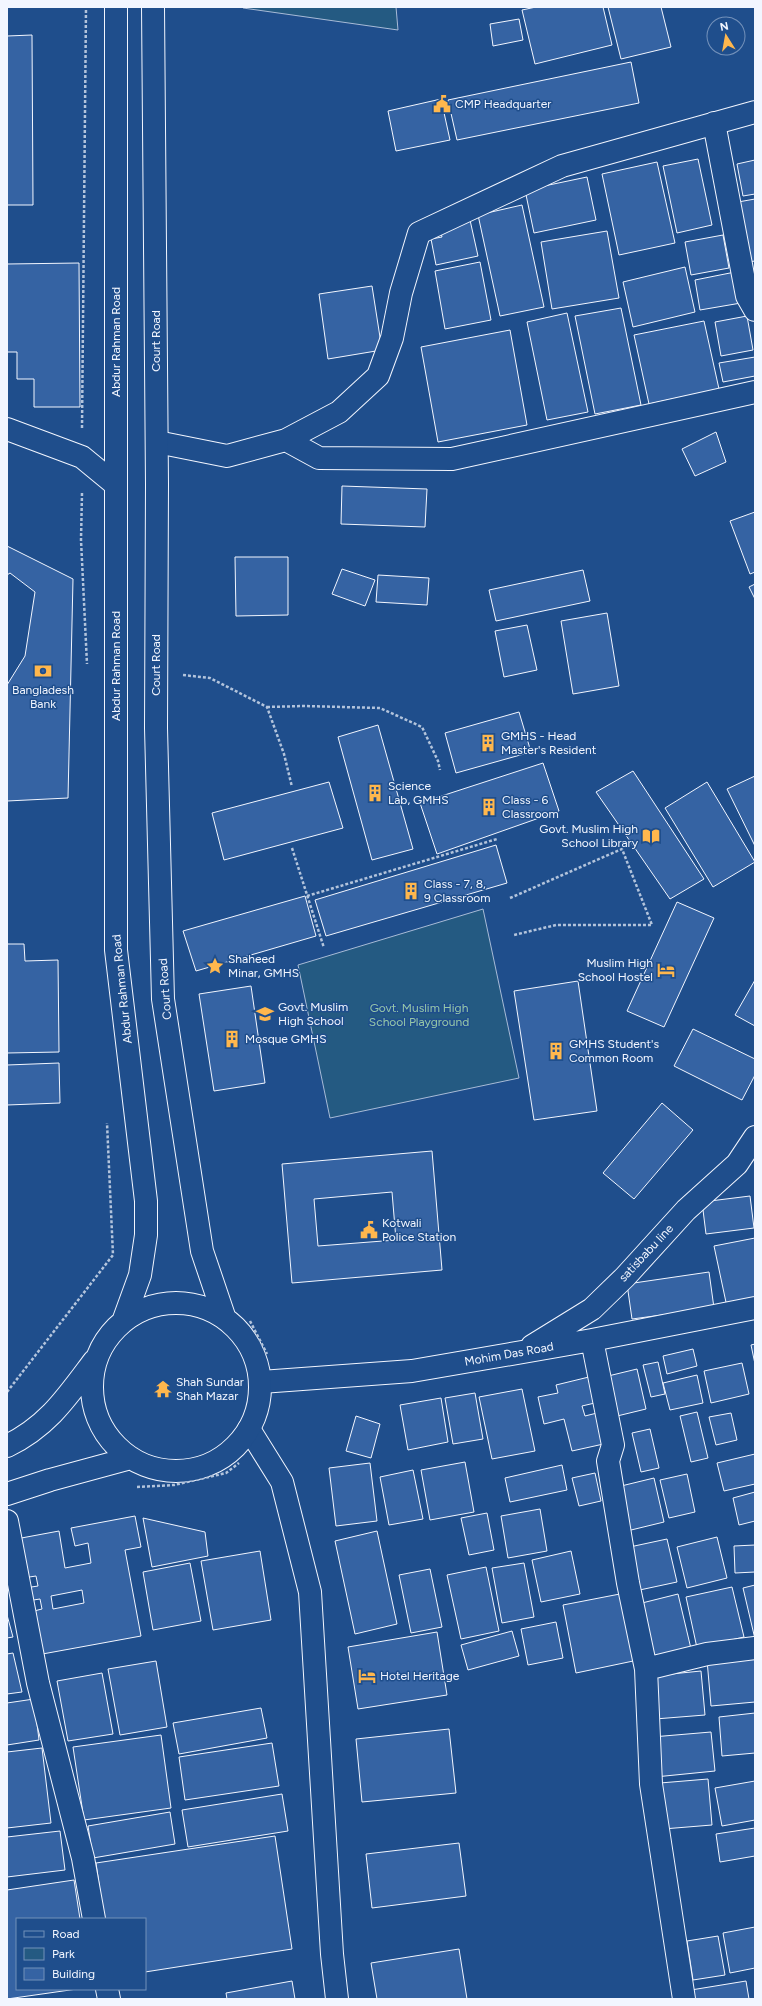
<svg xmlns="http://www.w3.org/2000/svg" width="762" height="2006" font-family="Figtree,sans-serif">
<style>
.green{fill:#245a82;stroke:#a8bbd7}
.building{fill:#3563a3;stroke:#f2f6ff;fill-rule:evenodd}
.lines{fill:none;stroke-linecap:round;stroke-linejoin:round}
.minor-casing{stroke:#f2f6ff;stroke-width:24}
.major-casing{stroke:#f2f6ff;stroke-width:24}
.path{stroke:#b3c4dc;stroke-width:2.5;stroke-dasharray:3 2;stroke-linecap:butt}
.minor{stroke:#1f4e8c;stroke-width:22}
.major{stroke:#1f4e8c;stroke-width:22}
.labels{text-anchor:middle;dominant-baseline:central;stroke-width:3;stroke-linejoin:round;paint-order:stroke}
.poi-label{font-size:12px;fill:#f2f6ff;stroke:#1f4e8c;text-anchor:start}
.street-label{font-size:12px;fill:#f2f6ff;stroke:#1f4e8c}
.park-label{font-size:12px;fill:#97c8a6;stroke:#1f4e8c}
</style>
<rect width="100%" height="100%" fill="#1f4e8c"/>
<path class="green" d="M242,7H396L398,30L243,8Z
M483,909L519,1078L330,1118L298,965Z"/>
<path class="building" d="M536,7H603L612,45L535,64L522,10Z
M608,7H661L671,47L621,59Z
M519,19L523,40L493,46L490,24Z
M32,35L33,205H7V36Z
M631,62L639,103L457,140L448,100Z
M441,99L450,140L396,151L388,111Z
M698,159L712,225L677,233L663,166Z
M755,160V194L743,196L737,164Z
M657,162L675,243L619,255L602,174Z
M587,177L596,220L534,233L525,190Z
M755,199V261L748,262L738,202Z
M522,205L544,307L500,316L478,215Z
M468,211L478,256L436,265L431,239L442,237L439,225Z
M607,231L619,298L552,309L541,242Z
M723,235L729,268L691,275L685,242Z
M480,262L491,320L445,329L435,271Z
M79,263L80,407H34V379H17V352H7V264Z
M685,267L695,312L633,327L623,282Z
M735,272L741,303L700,310L695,280Z
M372,286L382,350L328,359L319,294Z
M621,308L641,405L595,414L575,316Z
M567,313L588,412L547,420L527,322Z
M747,316L753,350L721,356L715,322Z
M704,321L719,389L649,404L634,335Z
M510,330L527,425L438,442L421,347Z
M755,357V376L723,382L719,363Z
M716,432L726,462L695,476L682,449Z
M342,486L427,489L425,527L341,524Z
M755,512V572L750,574L730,521Z
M7,546L73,579L68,798L7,801V685L25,656L35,592L10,573L7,575Z
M235,557H288V615L236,616Z
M342,569L375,580L365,606L332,594Z
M583,570L590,601L496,621L489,590Z
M378,575L429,578L427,605L376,602Z
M755,584V599L749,587Z
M607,613L619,686L573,694L561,621Z
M527,625L537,670L504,677L495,631Z
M519,712L531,752L456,773L445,733Z
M378,725L413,849L372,860L338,737Z
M543,763L559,811L437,854L420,803Z
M633,771L704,879L670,899L596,792Z
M755,776V846L727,789Z
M329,782L343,828L224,860L212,813Z
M707,782L755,862L713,887L665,808Z
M496,845L507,883L326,936L315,900Z
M305,896L316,936L196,971L183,931Z
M677,902L714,918L664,1027L627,1011Z
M7,944H24L25,961L58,960L59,1052L7,1053Z
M755,980V1026L735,1015Z
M578,981L597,1111L534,1120L514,991Z
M251,986L265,1083L214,1091L199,994Z
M693,1029L755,1059V1075L742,1100L674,1066Z
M59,1063L60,1103L7,1105V1065Z
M662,1103L693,1130L634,1199L603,1173Z
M432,1151L442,1270L292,1283L282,1164ZM392,1192L396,1240L318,1246L314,1199Z
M750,1196L754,1228L706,1234L702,1202Z
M755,1238V1301L727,1307L714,1246Z
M709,1272L714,1308L632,1319L627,1284Z
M755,1344V1364L751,1345Z
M693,1349L697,1366L667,1374L663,1356Z
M658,1362L665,1394L651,1397L643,1365Z
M742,1363L749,1394L711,1403L704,1371Z
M637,1369L646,1409L613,1417L604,1377Z
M697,1375L703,1403L670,1410L663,1383Z
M593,1376L599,1402L582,1406L585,1416L601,1412L608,1443L572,1451L564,1419L544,1424L538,1397L558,1393L556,1385Z
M522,1389L535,1451L492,1459L479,1397Z
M475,1393L483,1439L453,1444L445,1398Z
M441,1398L448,1442L408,1450L400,1405Z
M697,1412L708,1458L691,1462L680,1416Z
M731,1413L737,1440L716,1445L709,1417Z
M356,1416L380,1424L371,1458L346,1451Z
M650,1429L659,1468L641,1472L632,1433Z
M755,1454V1484L724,1491L717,1463Z
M465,1462L474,1512L430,1520L421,1470Z
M370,1463L377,1521L336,1526L329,1468Z
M562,1465L567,1490L510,1502L505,1478Z
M413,1470L423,1519L389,1525L380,1477Z
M595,1473L601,1501L579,1506L572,1478Z
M687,1474L695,1512L669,1518L660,1480Z
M654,1478L664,1522L627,1531L617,1487Z
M755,1492V1521L739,1525L733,1498Z
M540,1509L547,1551L508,1558L501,1516Z
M487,1513L494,1550L469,1555L461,1518Z
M135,1516L141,1547L125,1550L141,1636L37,1655L30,1612L42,1609L40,1599L27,1601L25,1588L38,1586L36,1576L23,1578L16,1539L59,1531L65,1568L91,1563L88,1543L75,1546L71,1528ZM82,1590L84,1603L53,1609L51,1596Z
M143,1518L205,1532L208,1556L152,1567Z
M377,1531L397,1624L355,1634L335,1541Z
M717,1537L727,1578L687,1588L677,1547Z
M667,1539L677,1582L635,1591L625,1548Z
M755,1545V1572L735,1573L734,1546Z
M260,1551L271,1620L213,1630L201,1561Z
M571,1551L580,1594L541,1602L532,1560Z
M190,1563L201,1621L153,1630L143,1572Z
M524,1563L534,1617L502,1623L492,1568Z
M486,1567L499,1631L461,1639L447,1575Z
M430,1569L442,1627L411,1633L399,1575Z
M755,1585V1639L743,1588Z
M732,1587L744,1637L697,1648L686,1597Z
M625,1593L638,1660L576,1673L563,1605Z
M678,1594L692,1653L648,1663L634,1605Z
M7,1615L13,1637L7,1638Z
M556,1622L563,1658L528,1665L521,1629Z
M512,1631L519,1656L468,1670L461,1645Z
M437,1632L447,1695L358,1709L348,1647Z
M13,1653L22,1692L7,1694V1654Z
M755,1656V1702L711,1706L707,1660Z
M156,1661L167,1727L120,1735L108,1669Z
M701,1671L705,1715L655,1719L651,1676Z
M102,1673L113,1734L68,1741L57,1681Z
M34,1699L39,1740L7,1745V1703Z
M261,1708L267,1738L179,1754L173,1723Z
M755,1713V1753L722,1756L719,1717Z
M449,1729L456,1793L362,1802L356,1739Z
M711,1732L715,1771L655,1777L652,1737Z
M161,1735L171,1808L84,1820L73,1747Z
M272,1743L279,1786L185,1800L179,1757Z
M42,1748L51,1823L7,1828V1752Z
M708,1779L712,1825L663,1829L660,1783Z
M755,1781V1820L722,1826L715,1788Z
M282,1794L288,1831L188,1847L182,1810Z
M170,1812L175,1844L93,1858L88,1826Z
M755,1828V1856L720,1862L716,1834Z
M60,1831L65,1870L7,1877V1837Z
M275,1836L292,1949L145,1972V1919H104L96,1863Z
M459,1843L466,1896L372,1908L366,1854Z
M74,1880L80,1919H17V1989H77L7,1999V1890Z
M755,1927V1968L730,1973L723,1933Z
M718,1936L725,1975L693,1980L687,1941Z
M459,1949L467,1999H377L371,1963Z
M292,1981L295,1999H227L226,1993Z
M746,1981L749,1999H692L691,1990Z"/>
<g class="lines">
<g class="minor-casing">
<path id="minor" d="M714,123L747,296L755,310
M7,429L82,457L116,485
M286,440L319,458L452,459L755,392
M157,442L227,456L286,440L339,412L378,376L392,338L401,293L419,233L562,166L755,112
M592,1340L613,1445L608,1461L628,1583L646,1669L651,1784L684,1999
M532,1346L592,1309L625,1277L686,1210L737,1164L755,1137
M261,1382L412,1371L592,1340L755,1308
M249,1429L282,1482L310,1592L332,1954L337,1999
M7,1521L38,1683L83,1858L94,1919
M646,1669L707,1654L755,1648
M107,1989L109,1999"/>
</g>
<g class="major-casing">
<path id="major" d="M116,7V950L146,1201V1235L140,1275L124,1319
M153,7L157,484L156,728L163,999L202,1251L224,1316
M92 1387a84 84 0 1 1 168 0a84 84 0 1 1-168 0Z
M7,1446C48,1426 67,1397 94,1361
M7,1494L50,1480L131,1458"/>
</g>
<path class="path" d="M82,428L86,7
M82,493L81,540L87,664
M183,675L210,678L267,707L284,754L292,787
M267,707L304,706L380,708L422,727L438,761L440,770
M292,848L324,948
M307,896L497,839
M510,898L622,849L652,925H556L514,935
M250,1321L267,1354
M7,1392L113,1255L107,1123
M137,1487L174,1485L226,1473L239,1463"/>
<use href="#minor" class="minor"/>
<use href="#major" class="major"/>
</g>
<defs>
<g id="civic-bare" transform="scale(1.38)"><path d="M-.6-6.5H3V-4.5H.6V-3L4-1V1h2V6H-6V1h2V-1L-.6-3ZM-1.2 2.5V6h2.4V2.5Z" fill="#ffb74d" stroke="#1f4e8c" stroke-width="2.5" paint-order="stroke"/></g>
<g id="bank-bare" transform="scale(1.38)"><path d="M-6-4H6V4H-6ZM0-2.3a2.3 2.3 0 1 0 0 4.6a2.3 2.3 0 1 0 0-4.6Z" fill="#ffb74d" stroke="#1f4e8c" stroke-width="2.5" paint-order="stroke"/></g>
<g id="building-bare" transform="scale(1.38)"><path d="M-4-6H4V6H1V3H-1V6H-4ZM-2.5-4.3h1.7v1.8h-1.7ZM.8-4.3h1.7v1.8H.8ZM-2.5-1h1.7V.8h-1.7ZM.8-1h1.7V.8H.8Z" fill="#ffb74d" stroke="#1f4e8c" stroke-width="2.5" paint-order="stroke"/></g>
<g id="library-bare" transform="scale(1.38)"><path d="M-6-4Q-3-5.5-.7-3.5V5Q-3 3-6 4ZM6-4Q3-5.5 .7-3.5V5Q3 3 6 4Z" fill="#ffb74d" stroke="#1f4e8c" stroke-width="2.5" paint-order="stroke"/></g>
<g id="sight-bare" transform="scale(1.38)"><path d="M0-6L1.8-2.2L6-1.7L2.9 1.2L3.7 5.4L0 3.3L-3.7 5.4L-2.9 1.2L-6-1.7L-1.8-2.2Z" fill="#ffb74d" stroke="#1f4e8c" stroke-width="2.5" paint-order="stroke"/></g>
<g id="hotel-bare" transform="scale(1.38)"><path d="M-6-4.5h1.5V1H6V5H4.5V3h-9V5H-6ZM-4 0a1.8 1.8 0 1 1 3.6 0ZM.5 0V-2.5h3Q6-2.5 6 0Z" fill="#ffb74d" stroke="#1f4e8c" stroke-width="2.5" paint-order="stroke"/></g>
<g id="school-bare" transform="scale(1.38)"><path d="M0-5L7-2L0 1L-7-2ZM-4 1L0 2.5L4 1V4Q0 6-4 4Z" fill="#ffb74d" stroke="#1f4e8c" stroke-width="2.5" paint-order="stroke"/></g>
<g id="temple-bare" transform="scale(1.38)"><path d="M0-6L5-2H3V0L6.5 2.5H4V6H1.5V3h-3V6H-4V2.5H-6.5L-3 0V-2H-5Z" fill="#ffb74d" stroke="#1f4e8c" stroke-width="2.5" paint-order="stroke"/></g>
</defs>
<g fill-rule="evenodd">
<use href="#civic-bare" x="442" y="104"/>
<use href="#bank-bare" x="43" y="671"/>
<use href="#building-bare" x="488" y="743"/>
<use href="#building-bare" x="375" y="793"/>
<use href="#building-bare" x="489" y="807"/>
<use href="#library-bare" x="651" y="836"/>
<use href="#building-bare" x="411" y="891"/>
<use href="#sight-bare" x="215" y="966"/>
<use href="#hotel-bare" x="666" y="970"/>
<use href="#school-bare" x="265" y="1014"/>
<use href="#building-bare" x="232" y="1039"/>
<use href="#building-bare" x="556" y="1051"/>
<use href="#civic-bare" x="369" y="1230"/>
<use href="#temple-bare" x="163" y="1389"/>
<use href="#hotel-bare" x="367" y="1676"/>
</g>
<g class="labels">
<g class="poi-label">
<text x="455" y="104">CMP Headquarter</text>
<text x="43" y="690" text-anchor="middle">Bangladesh<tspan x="43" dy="14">Bank</tspan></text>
<text x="501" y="736">GMHS - Head<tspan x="501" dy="14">Master's Resident</tspan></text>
<text x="388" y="786">Science<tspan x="388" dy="14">Lab, GMHS</tspan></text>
<text x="502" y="800">Class - 6<tspan x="502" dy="14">Classroom</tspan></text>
<text x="638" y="829" text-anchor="end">Govt. Muslim High<tspan x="638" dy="14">School Library</tspan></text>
<text x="424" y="884">Class - 7, 8,<tspan x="424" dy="14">9 Classroom</tspan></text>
<text x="228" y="959">Shaheed<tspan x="228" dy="14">Minar, GMHS</tspan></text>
<text x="653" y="963" text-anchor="end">Muslim High<tspan x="653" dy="14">School Hostel</tspan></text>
<text x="278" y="1007">Govt. Muslim<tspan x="278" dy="14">High School</tspan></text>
<text x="245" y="1039">Mosque GMHS</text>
<text x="569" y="1044">GMHS Student's<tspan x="569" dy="14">Common Room</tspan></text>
<text x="382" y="1223">Kotwali<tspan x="382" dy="14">Police Station</tspan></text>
<text x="176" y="1382">Shah Sundar<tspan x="176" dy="14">Shah Mazar</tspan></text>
<text x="380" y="1676">Hotel Heritage</text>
</g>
<g class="street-label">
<text transform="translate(156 341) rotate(-90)">Court Road</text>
<text transform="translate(116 342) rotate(-90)">Abdur Rahman Road</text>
<text transform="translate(156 665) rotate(-90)">Court Road</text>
<text transform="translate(116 666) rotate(-90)">Abdur Rahman Road</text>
<text transform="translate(122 989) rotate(-96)">Abdur Rahman Road</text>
<text transform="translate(165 989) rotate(-94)">Court Road</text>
<text transform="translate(646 1253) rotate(-47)">satisbabu line</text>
<text transform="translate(509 1354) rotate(-10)">Mohim Das Road</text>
</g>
<g class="park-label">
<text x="419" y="1008">Govt. Muslim High<tspan x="419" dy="14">School Playground</tspan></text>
</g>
</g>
<rect width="762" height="2006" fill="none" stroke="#f2f6ff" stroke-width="16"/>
<rect x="16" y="1918" width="130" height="72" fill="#1f4e8c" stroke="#7391ba"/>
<rect x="24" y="1931" width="20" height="6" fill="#1f4e8c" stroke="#7391ba"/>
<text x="52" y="1938" font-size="12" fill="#f2f6ff">Road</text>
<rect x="24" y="1948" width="20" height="12" fill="#245a82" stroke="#7391ba"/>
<text x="52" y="1958" font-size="12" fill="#f2f6ff">Park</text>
<rect x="24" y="1968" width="20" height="12" fill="#3563a3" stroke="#7391ba"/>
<text x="52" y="1978" font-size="12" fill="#f2f6ff">Building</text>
<g transform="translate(726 36) rotate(349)"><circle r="19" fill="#1f4e8c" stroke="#7391ba"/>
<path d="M0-3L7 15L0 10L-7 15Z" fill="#ffb74d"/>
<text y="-6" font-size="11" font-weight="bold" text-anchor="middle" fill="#f2f6ff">N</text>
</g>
</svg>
